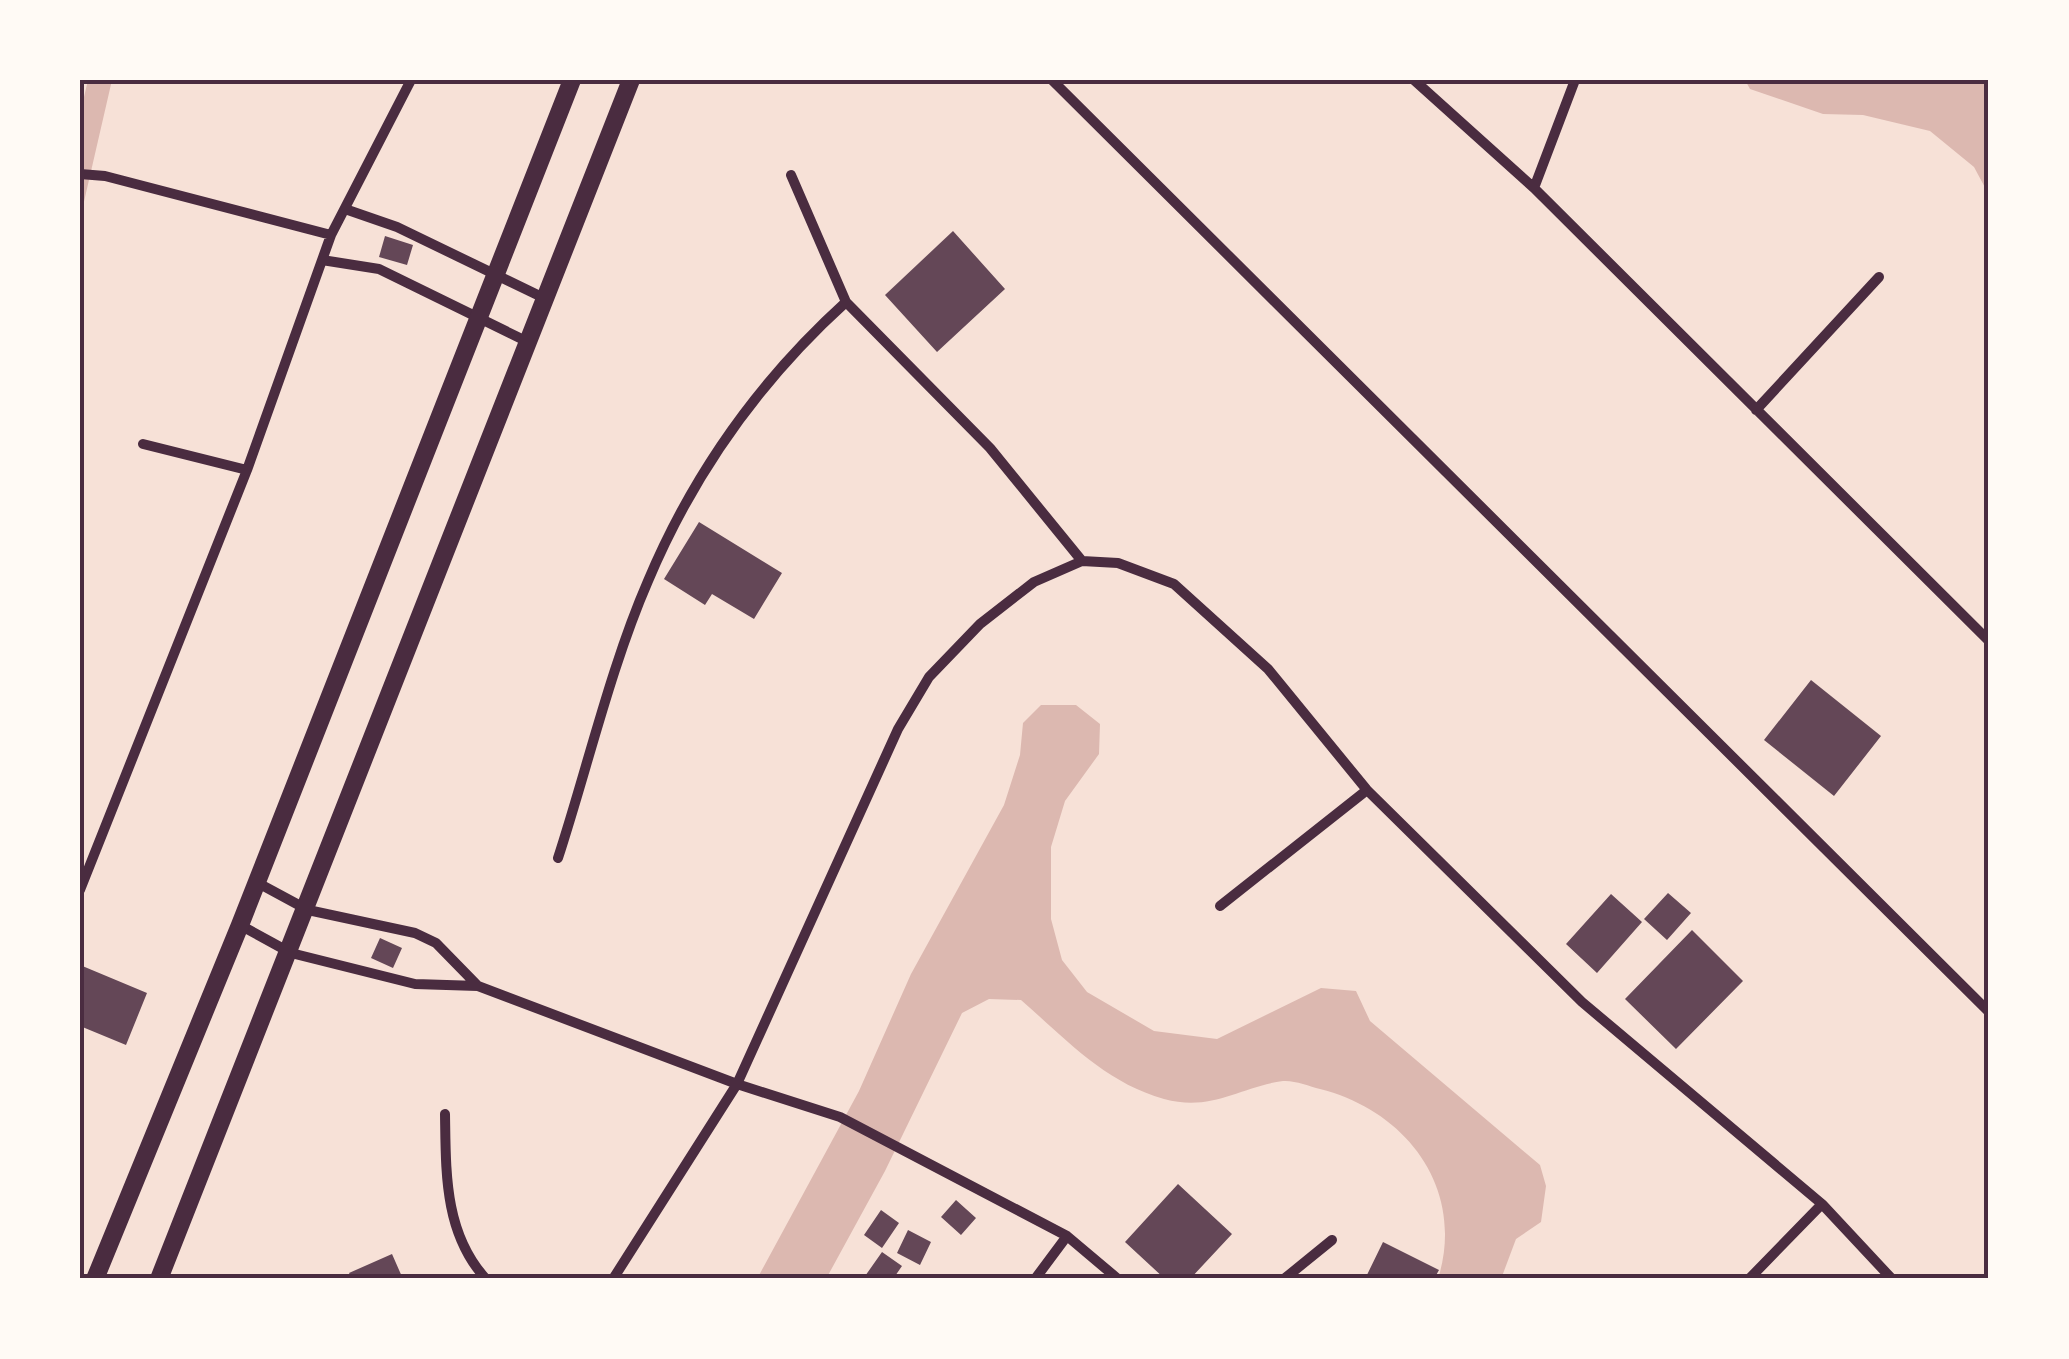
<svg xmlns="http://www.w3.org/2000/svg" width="2069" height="1359" font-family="'PT Serif',serif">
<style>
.water{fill:#dcb8b0}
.building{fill:#644757}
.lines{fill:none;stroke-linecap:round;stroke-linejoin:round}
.minor{stroke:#4a2c40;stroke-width:10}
.tertiary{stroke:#4a2c40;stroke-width:18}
.neatline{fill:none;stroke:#4a2c40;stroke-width:4}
</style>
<rect width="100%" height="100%" fill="#f7e1d7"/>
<path class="water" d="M88,80H112L80,219V114Z
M1745,80H1989V195L1974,167L1930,131L1863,115L1823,114L1750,89Z
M1041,705H1076L1100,724L1099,754L1065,801L1051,847V919L1062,960L1087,992L1154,1031L1217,1039L1321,988L1356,991L1370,1021L1540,1165L1546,1186L1541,1222L1516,1239L1501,1279H1438C1466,1189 1407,1111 1320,1089C1309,1086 1294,1080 1283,1081C1239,1087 1212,1112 1164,1099C1104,1082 1066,1039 1021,1000L989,999L962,1013L885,1171L826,1279H757L859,1091L911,974L1004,805L1020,755L1023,723Z"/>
<path class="building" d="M953,231L1005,289L937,352L885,295Z
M385,236L413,245L407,265L379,257Z
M699,522L782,573L754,619L712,594L705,605L664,579Z
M1811,680L1881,736L1834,796L1764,740Z
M1668,893L1691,913L1667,940L1644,919Z
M1611,894L1642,922L1597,973L1566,944Z
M1692,930L1743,981L1676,1049L1625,999Z
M380,938L402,948L393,968L371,958Z
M80,965L147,993L126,1045L80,1026Z
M1178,1184L1232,1234L1190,1279H1165L1125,1242Z
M956,1200L976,1218L961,1235L941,1217Z
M881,1210L899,1223L882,1248L864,1235Z
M908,1230L931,1242L920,1265L897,1253Z
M1383,1242L1439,1270L1434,1279H1365Z
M882,1252L902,1266L893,1279H863Z
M392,1254L403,1279H352L349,1273Z"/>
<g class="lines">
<path class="minor" d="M1052,80L1989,1012
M1414,80L1534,188L1989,641
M80,174L105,176L331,235
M791,175L846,302
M1534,188L1575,80
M345,209L397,227L546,299
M322,260L379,269L528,342
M1756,410L1879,277
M143,444L247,470
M558,858C587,769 611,666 648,581C693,474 760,380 846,302L990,448L1082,561
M256,882L308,910L415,933L436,943L477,985
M80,890L247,470L331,235L411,80
M1220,906L1367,790
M240,925L291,953L415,984L478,986L737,1084L840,1117L1067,1236L1118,1279
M445,1114C446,1172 444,1233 486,1279
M613,1279L737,1084L898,729L929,677L980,624L1034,582L1082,561L1118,563L1174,584L1268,669L1367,790L1582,1002L1822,1204L1892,1279
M1035,1279L1067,1236
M1284,1279L1332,1240
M1749,1279L1822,1204"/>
<path class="tertiary" d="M95,1279L240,925L572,80
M159,1279L631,80"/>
</g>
<rect width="2069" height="1359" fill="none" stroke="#fffaf5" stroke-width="165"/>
<rect x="82" y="82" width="1904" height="1194" class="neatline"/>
</svg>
